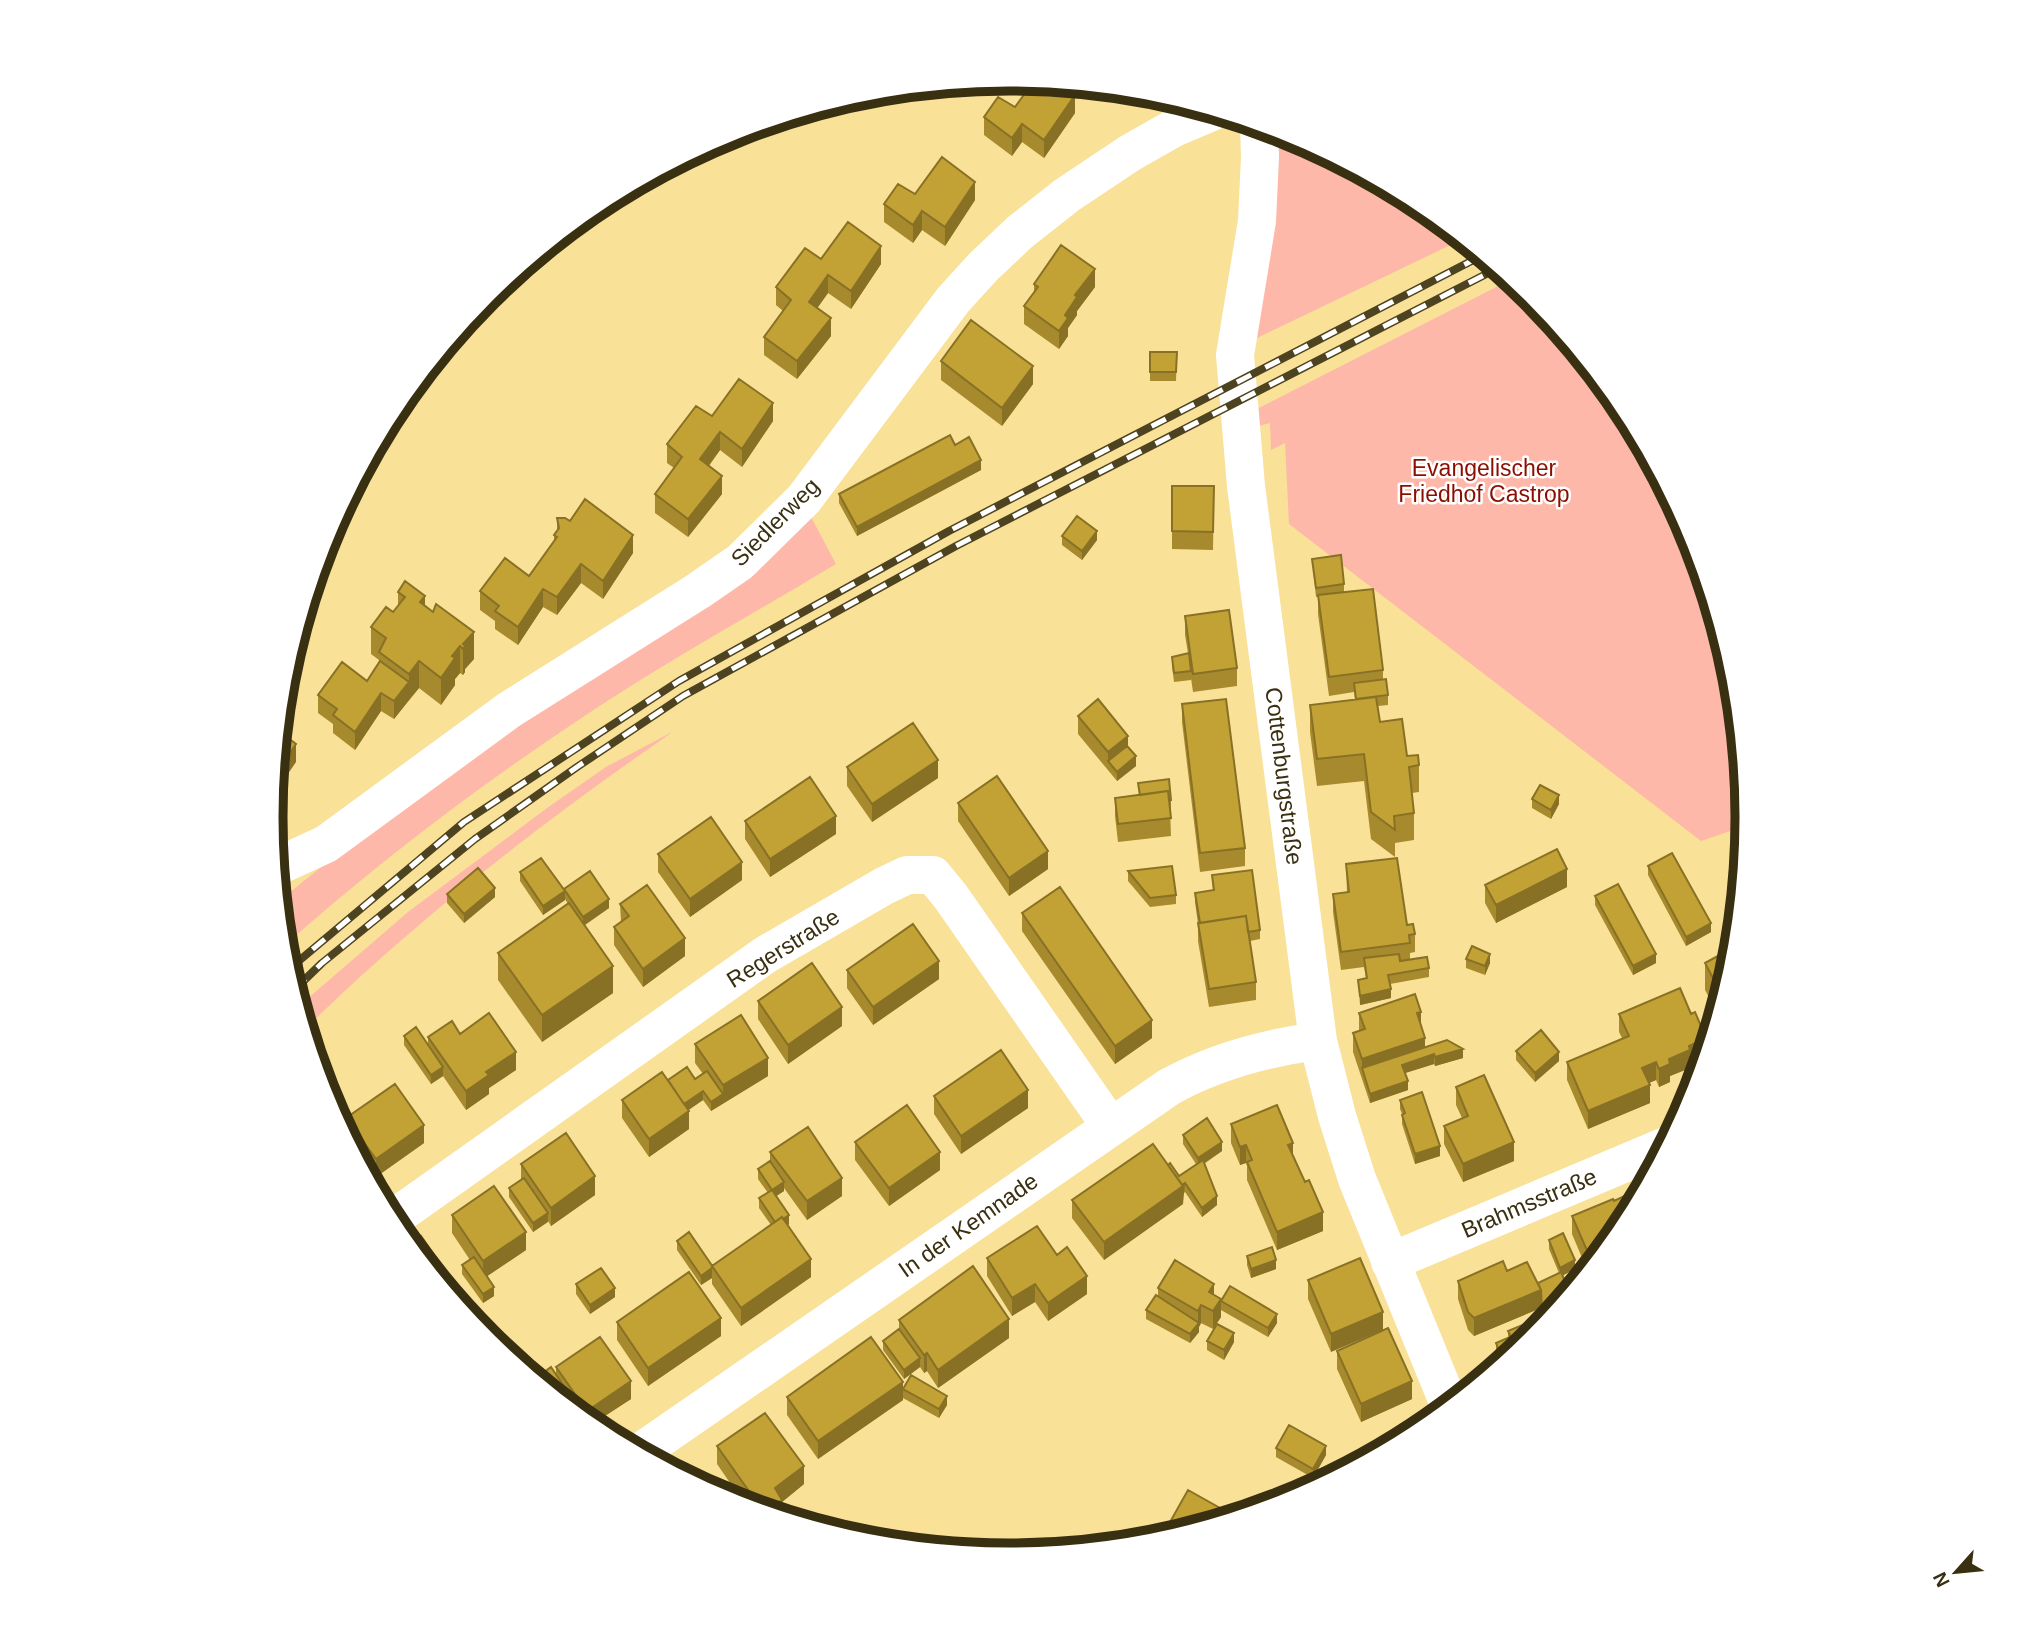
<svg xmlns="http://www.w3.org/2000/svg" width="2019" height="1635" font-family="Helvetica,sans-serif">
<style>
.green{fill:#feb8aa}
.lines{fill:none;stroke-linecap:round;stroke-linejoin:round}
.minor{stroke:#fff;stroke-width:38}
.rail-casing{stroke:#4e4320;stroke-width:8}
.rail{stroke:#fff;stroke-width:5;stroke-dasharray:16;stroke-linecap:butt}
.wall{fill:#a78a2e}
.shaded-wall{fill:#887125}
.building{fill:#c2a135;stroke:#887125;stroke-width:2}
.labels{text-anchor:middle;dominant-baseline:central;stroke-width:5;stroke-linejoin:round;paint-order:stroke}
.park-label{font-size:23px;fill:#8b0e00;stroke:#fff}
.street-label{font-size:23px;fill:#392f11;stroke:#fff}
.rim{fill:none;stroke:#392f11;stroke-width:9}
</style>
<rect width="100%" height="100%" fill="#f9e198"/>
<path class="green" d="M1278,131L1293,135L1420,203L1463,239L1255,339Z
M1512,279L1532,295L1624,407L1692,535L1734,674L1748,825L1701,841L1289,524L1285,443L1271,450L1270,423L1259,426L1257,409Z
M810,515L836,564C753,614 667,661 586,715C480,785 378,862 283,947L279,901L376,823Z
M674,731C544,821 418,918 305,1029L299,1006L408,912L547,808L606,767Z"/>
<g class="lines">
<path class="minor" d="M1259,125L1260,157L1257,221L1235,355L1246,486L1318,1041L1337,1116L1357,1179L1450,1407
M276,867L326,844L509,710L698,591L740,562L804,499L953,300L983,267L1020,232L1067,195L1130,153L1174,128L1214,111
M391,1220L765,955L884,886L907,875H933L951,897L1111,1127
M1390,1262L1668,1145
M639,1453L1169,1087C1216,1061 1265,1048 1318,1041"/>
<g class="rail-casing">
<path id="rail" d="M288,970L464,822L679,681L949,531L1483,255
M294,990L322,963L475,839L577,767L683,696L956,546L1498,268"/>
</g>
<use href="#rail" class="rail"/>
</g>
<path class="wall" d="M1015,107L1075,113L1044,158L1022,142L1012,156L984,135V117Z
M975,200L945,246L922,230L913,243L884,222V204Z
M821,259L881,264L851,309L828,293L817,308L831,336L797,379L764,355V337L783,311L776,305V287Z
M1034,284L1095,287L1077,311V315L1068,328V336L1059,349L1024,324V306L1034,293Z
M1150,352H1177L1176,381H1150Z
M941,361L1033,384L1002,426L941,380Z
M712,416L773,421L742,467L720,450L709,466L722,494L688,537L655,513V494L674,468L667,463V444Z
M955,445L981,470L857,536L839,503V494Z
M1172,486H1214L1213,550L1172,549Z
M557,518L633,553L603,599L581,583L557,615L543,607L518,645L495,629V621L480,610V591L529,576L554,542V535L557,530Z
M1062,536L1097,540L1082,560L1062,545Z
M1312,559L1344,584V592L1383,670V679L1388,695V705L1378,706L1380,722L1407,756L1419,765V792L1412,793L1414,813V840L1395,843V857L1371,839L1364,781L1317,786L1310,732V705L1355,699L1354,692L1329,696L1318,614V597H1316Z
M398,592L425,606L474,659L465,669V672L463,675L460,673L455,679V685L441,705L419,688L394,719L381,711L355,750L333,733V724L318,713V695L367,681L379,663V660L371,654V627L393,612L398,607Z
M1185,616L1237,668V686L1193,692L1191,678V680L1174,682L1172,666V657L1188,653L1185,635Z
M1182,704L1245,848V866L1200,872L1182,722Z
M1078,716L1136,766L1117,781L1078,734Z
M847,767L938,778L872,822L847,786Z
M1138,783L1171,800V809H1170L1171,836L1118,842L1115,816V798L1139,795Z
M1532,799L1559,804L1551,819L1532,808Z
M958,803L1048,869L1009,896L958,821Z
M745,821L836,834L770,877L745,839Z
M658,854L742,880L690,917L658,872Z
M1346,864L1407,925L1415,934V952L1410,953V960L1429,968V977L1390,984L1391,998L1360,1005L1358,980L1366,978L1364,967L1341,970L1333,912V894L1347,893Z
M1648,866L1711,932L1686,946L1648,875Z
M1128,871L1176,895V904L1150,907L1128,881Z
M520,872L609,908L585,925L613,993L542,1042L498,980V953L568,904L565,899V900L543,915L520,881Z
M1212,875L1260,930V939L1250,941L1256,982V1000L1209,1007L1198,941V924L1195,902V893L1213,891Z
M1485,885L1567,887L1496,923L1485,903Z
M447,894L495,897L464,923L447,903Z
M1595,896L1656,963L1633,975L1595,905Z
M620,904L685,956L643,987L614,945V927L621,922Z
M1022,913L1152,1038L1115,1064L1022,931Z
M1466,959L1490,963L1485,975L1466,968Z
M1734,962L1718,1014L1705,990V963Z
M847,970L939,979L873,1025L847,988Z
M758,1001L842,1026L788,1064L758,1019Z
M1359,1013L1421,1026L1425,1047L1463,1058L1435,1066L1434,1064L1405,1073L1408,1090L1370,1103L1353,1052V1033L1359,1031Z
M1619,1014L1706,1054L1705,1057L1690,1063V1068L1670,1076V1082L1659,1087L1656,1080L1649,1083L1650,1103L1588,1129L1567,1080V1062L1622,1038L1619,1032Z
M460,1034L516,1070L489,1088V1094L466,1110L443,1076L431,1084L404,1045V1036L428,1045V1037Z
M695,1044L768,1076L711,1111L703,1100L688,1110L689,1129L649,1157L622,1118V1100L668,1080L695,1079L703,1074L695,1063Z
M1516,1051L1559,1061L1535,1082L1516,1060Z
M1456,1087L1514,1161L1463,1182L1444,1144V1126L1462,1118L1456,1105Z
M934,1096L1028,1108L961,1154L934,1114Z
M1400,1100L1440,1156L1415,1164L1402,1124V1114L1400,1109Z
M346,1118L424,1143L376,1177L346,1136Z
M1231,1124L1293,1155L1323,1231L1277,1250L1247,1180V1166L1246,1163L1240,1165L1231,1143Z
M1183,1135L1222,1151L1204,1164L1217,1205L1202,1217L1185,1192L1183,1194V1204L1104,1260L1072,1218V1200L1168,1165L1179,1176L1196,1164L1183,1144Z
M855,1142L940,1170L889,1206L855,1160Z
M770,1152L842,1196L807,1220L784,1188V1191L776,1196L789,1224L788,1225L811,1277L741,1326L712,1284V1278L701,1285L677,1250V1241L712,1266L771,1225L759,1208V1198L768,1193L758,1179V1169L770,1161Z
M521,1164L595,1195L551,1226L548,1221L533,1232L509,1197V1188L521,1180Z
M1614,1201L1624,1228L1588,1272L1572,1234V1216Z
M452,1215L526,1250L487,1276L494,1296L483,1303L462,1274V1265L470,1260L452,1233Z
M1549,1240L1575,1269L1563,1275L1570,1293L1550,1317L1542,1321L1541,1308L1474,1336L1468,1330L1458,1299V1281L1507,1271L1538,1283L1559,1273L1549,1249Z
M1057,1255L1087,1294L1048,1321L1035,1302L1012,1316L987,1276V1258Z
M1247,1256L1276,1269L1251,1278L1247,1265Z
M1360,1258L1331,1352L1308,1299V1280Z
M576,1284L615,1297L590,1314L576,1294Z
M1158,1288L1214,1295L1221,1317L1213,1329L1201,1323L1199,1327V1332L1190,1343L1146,1319V1310L1158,1297Z
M1221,1301L1277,1323L1268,1337L1221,1310Z
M899,1320L1009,1338L938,1388L927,1371L924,1373L920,1367L904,1379L883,1350V1341L899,1329Z
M617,1322L721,1336L648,1386L617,1340Z
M1535,1326L1532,1340L1493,1372V1356L1496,1355V1343L1508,1338V1331Z
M1207,1341L1234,1342L1224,1360L1207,1350Z
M1337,1351L1412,1399L1361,1422L1337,1369Z
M556,1367L631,1399L591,1425L575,1412L567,1400L563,1402L539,1382V1376L556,1375Z
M903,1389L947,1405L939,1418L903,1398Z
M787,1397L903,1400L818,1459L787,1415Z
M717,1446L804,1484L782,1502V1517L746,1506L717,1464Z
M1276,1448L1326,1455L1313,1478L1276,1457Z
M1236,1517L1177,1535L1170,1531V1522Z"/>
<path class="shaded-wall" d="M1075,95V113L1044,158V140Z
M1022,124V142L1012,156V138Z
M975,182V200L945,246V227Z
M922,211V230L913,243V225Z
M881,246V264L851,309V291Z
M1095,269V287L1077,311V315L1068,328V336L1059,349V331L1065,315L1075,295Z
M828,275V293L809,320V302Z
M831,318V336L797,379V361Z
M1033,366V384L1002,426V408Z
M773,403V421L742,467V449Z
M720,432V450L700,477V459Z
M981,460V470L857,536V527Z
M722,476V494L688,537V519Z
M1097,531V540L1082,560V551Z
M633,535V553L603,599V581Z
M581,564V583L557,615V597Z
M543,589V607L518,645V627Z
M425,596V622L420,602Z
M474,632V659L465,669V672L463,675V644Z
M460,646V673L455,679V685L441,705V678L452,656Z
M419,661V688L409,700V674Z
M409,682V700L394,719V701Z
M381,693V711L355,750V732Z
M1128,736V754L1108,761V752Z
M296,744V762L273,796L275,774Z
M1136,756V766L1117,781V772Z
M938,760V778L872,822V804Z
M1559,795V804L1551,819V810Z
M836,816V834L770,877V859Z
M1048,851V869L1009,896V878Z
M742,862V880L690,917V899Z
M1567,869V887L1496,923V905Z
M495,888V897L464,923V914Z
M565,891V900L543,915V906Z
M609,899V908L583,926V917Z
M1711,923V932L1686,946V937Z
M685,938V956L643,987V969Z
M1490,954V963L1485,975V966Z
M1656,954V963L1633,975V966Z
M939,961V979L873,1025V1007Z
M613,966V993L542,1042V1015Z
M1391,989V998L1360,1005V996Z
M842,1007V1026L788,1064V1045Z
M1421,1012V1030L1417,1013Z
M1152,1020V1038L1115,1064V1046Z
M1425,1038V1056L1362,1068V1059Z
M1706,1038L1705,1057L1690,1063V1068L1670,1076V1082L1659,1087V1069L1669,1059L1689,1046Z
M1463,1049V1058L1435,1066V1057Z
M516,1052V1070L489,1088V1094L466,1110V1091L486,1072Z
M1559,1052V1061L1535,1082V1073Z
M1434,1054V1064L1402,1074V1065Z
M768,1058V1076L711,1111V1102L723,1094V1085Z
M1656,1062V1080L1642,1086V1068Z
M443,1067V1076L431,1084V1075Z
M1408,1081V1090L1370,1103V1094Z
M1650,1085V1103L1588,1129V1111Z
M1028,1090V1108L961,1154V1136Z
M703,1091V1100L680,1116V1107Z
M689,1111V1129L649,1157V1139Z
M424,1125V1143L376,1177V1159Z
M1222,1142V1151L1198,1167V1158Z
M1514,1142V1161L1463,1182V1164Z
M1293,1143V1161L1288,1145Z
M1246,1145V1163L1240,1165V1147Z
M1440,1146V1156L1415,1164V1154Z
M940,1152V1170L889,1206V1188Z
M595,1176V1195L551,1226V1208Z
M842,1178V1196L807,1220V1201Z
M784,1182V1191L772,1199V1190Z
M1185,1183L1183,1204L1104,1260V1242Z
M1217,1196V1205L1202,1217V1208Z
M1323,1212V1231L1277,1250V1232Z
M548,1213V1222L533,1232V1223Z
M789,1215V1224L776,1233V1224Z
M526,1232V1250L483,1279V1261Z
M811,1259V1277L741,1326V1308Z
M1276,1260V1269L1251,1278V1269Z
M1575,1260V1269L1560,1277V1268Z
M712,1268V1278L701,1285V1276Z
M1087,1276V1294L1048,1321V1303Z
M455,1284V1301L446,1290Z
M1035,1284V1302L1012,1316V1298Z
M1214,1284V1302L1209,1310V1292Z
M494,1287V1296L483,1303V1294Z
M615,1288V1297L590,1314V1305Z
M1541,1290V1308L1474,1336V1318Z
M1221,1299V1317L1213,1329V1311Z
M1562,1303L1550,1317L1542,1321V1312Z
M1201,1305V1323L1199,1327V1332L1190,1343V1334L1198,1324V1311Z
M1383,1312V1330L1331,1352V1334Z
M1277,1314V1323L1268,1337V1328Z
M721,1318V1336L648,1386V1368Z
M1009,1319V1338L938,1388V1370Z
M1234,1333V1342L1224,1360V1350Z
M927,1353V1371L924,1373V1355Z
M920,1358V1367L904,1379V1370Z
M631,1381V1399L591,1425L587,1422V1411Z
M1412,1381V1399L1361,1422V1404Z
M903,1382V1400L818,1459V1441Z
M567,1391V1400L563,1402L557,1397Z
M947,1396V1405L939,1418V1409Z
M1326,1446V1455L1313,1478V1469Z
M804,1466V1484L782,1502V1517L765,1512L775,1488Z"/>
<path class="building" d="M1034,81L1060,84L1075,95L1044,140L1022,124L1012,138L984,117L998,97L1015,107Z
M942,157L975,182L945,227L922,211L913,225L884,204L898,184L915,194Z
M848,222L881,246L851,291L828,275L809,302L831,318L797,361L764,337L791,300L776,287L805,248L821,259Z
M1061,245L1095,269L1075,295L1077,297L1065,315L1068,318L1059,331L1024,306L1038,287L1034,284Z
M971,320L1033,366L1002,408L941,361Z
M1150,352H1177L1176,372H1150Z
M739,379L773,403L742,449L720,432L700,459L722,476L688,519L655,494L682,457L667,444L696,406L712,416Z
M950,435L955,445L969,437L981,460L857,527L839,494Z
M1172,486H1214L1213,532L1172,531Z
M585,499L633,535L603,581L581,564L557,597L543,589L518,627L495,611L499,606L480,591L505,558L529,576L557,537L554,535L559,528L557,518H565L570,521Z
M1077,516L1097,531L1082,551L1062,536Z
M1341,555L1344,584L1316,588L1312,559Z
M405,581L425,596L420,602L433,612L436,604L474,632L463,644L465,646L463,649L460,646L452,656L455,658L441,678L419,661L409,674L379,652L386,638L371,627L386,607L393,612L405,597L398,592Z
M1373,589L1383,670L1329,677L1318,595Z
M1229,610L1237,668L1193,674L1185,616Z
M1189,653L1191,671L1174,673L1172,657Z
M380,661L409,682L394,701L381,693L355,732L333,715L337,709L318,695L342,662L367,681Z
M1386,679L1388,695L1356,699L1354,683Z
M1376,697L1380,722L1402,719L1407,756L1418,755L1419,765L1409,767L1414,813L1394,816L1395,830L1371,812L1364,754L1317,759L1310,705Z
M1098,699L1128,736L1108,752L1078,716Z
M1226,699L1245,848L1200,853L1182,704Z
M913,723L938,760L872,804L847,767Z
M279,731L296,744L275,774Z
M1127,746L1136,756L1117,772L1108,761Z
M997,776L1048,851L1009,878L958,803Z
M810,777L836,816L770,859L745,821Z
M1169,779L1171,800H1169L1168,791L1140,795L1138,783Z
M1540,785L1559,795L1551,810L1532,799Z
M1168,791L1171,818L1118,824L1115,798Z
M711,817L742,862L690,899L658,854Z
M1557,849L1567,869L1496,905L1485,885Z
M1672,853L1711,923L1686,937L1648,866Z
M541,858L565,891L543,906L520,872Z
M1397,858L1407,925L1413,924L1415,934L1409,935L1410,943L1341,952L1333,894L1349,892L1346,864Z
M1172,866L1176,895L1150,898L1128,871Z
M478,868L495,888L464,914L447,894Z
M1252,870L1260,930L1248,932L1246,916L1200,923L1195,893L1214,890L1212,875Z
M590,871L609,899L583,917L564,889Z
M1618,884L1656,954L1633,966L1595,896Z
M647,885L685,938L643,969L614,927L629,916L620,904Z
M1060,887L1152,1020L1115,1046L1022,913Z
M569,903L613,966L542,1015L498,953Z
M1246,916L1256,982L1209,989L1198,923Z
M913,924L939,961L873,1007L847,970Z
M1472,946L1490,954L1485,966L1466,959Z
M1736,946L1734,962L1723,997L1705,963Z
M1399,954L1400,961L1427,957L1429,968L1388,975L1391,989L1360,996L1358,980L1367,978L1364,958Z
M812,963L842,1007L788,1045L758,1001Z
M1680,988L1691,1014L1695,1012L1706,1038L1689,1046L1690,1050L1669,1059L1670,1064L1659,1069L1656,1062L1642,1068L1650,1085L1588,1111L1567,1062L1629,1036L1619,1014Z
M1415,994L1421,1012L1417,1013L1425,1038L1362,1059L1353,1033L1365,1029L1359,1013Z
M489,1013L516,1052L486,1072L489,1075L466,1091L428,1037L452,1021L460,1034Z
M741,1015L768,1058L723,1085L695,1044Z
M416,1027L443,1067L431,1075L404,1036Z
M1541,1030L1559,1052L1535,1073L1516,1051Z
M1447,1040L1463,1049L1435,1057L1434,1054L1402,1065L1408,1081L1370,1094L1362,1068Z
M1001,1050L1028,1090L961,1136L934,1096Z
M687,1067L695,1079L707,1071L723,1094L711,1102L703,1091L684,1104L668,1080Z
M662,1072L689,1111L649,1139L622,1100Z
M1484,1075L1514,1142L1463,1164L1444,1126L1468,1116L1456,1087Z
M395,1084L424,1125L376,1159L346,1118Z
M1422,1092L1440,1146L1415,1154L1402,1115L1405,1113L1400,1100Z
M907,1105L940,1152L889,1188L855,1142Z
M1277,1105L1293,1143L1288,1145L1305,1182L1309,1180L1323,1212L1277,1232L1247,1162L1252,1160L1246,1145L1240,1147L1231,1124Z
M1207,1118L1222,1142L1198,1158L1183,1135Z
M808,1127L842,1178L807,1201L770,1152Z
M566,1133L595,1176L551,1208L521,1164Z
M1153,1144L1183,1186L1104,1242L1072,1200Z
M1203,1160L1217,1196L1202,1208L1185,1183L1182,1185L1168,1165L1170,1163L1179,1176Z
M770,1161L784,1182L772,1190L758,1169Z
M524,1178L548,1213L533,1223L509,1188Z
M494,1186L526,1232L483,1261L452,1215Z
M1646,1186L1624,1228L1598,1260L1592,1262L1572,1216L1613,1199L1614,1201Z
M772,1190L789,1215L783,1219L782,1217L775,1222L759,1198Z
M782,1217L811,1259L741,1308L712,1266Z
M1037,1226L1057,1255L1067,1247L1087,1276L1048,1303L1035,1284L1012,1298L987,1258Z
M689,1232L713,1267L712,1266V1268L701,1276L677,1241Z
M1563,1233L1575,1260L1560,1268L1549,1240Z
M421,1236L455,1284L446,1290L409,1245Z
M1272,1247L1276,1260L1251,1269L1247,1256Z
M474,1257L494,1287L483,1294L462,1265Z
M1360,1258L1383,1312L1331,1334L1308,1280Z
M1175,1260L1214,1284L1209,1292L1221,1299L1213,1311L1201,1305L1198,1311L1158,1288Z
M1503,1261L1507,1271L1527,1262L1541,1290L1474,1318L1468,1312L1458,1281Z
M973,1266L1009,1319L938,1370L927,1353L924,1355L899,1320Z
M601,1268L615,1288L590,1305L576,1284Z
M689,1272L721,1318L648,1368L617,1322Z
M1561,1272L1570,1293L1562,1303L1542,1312L1541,1290L1538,1283Z
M1230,1286L1277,1314L1268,1328L1221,1301Z
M1156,1295L1199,1323L1190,1334L1146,1310Z
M1532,1321L1535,1326L1511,1337L1508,1331Z
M1217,1324L1234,1333L1224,1350L1207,1341Z
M1538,1325L1540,1330L1532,1340L1499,1367L1493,1356L1500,1353L1496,1343Z
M1388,1328L1412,1381L1361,1404L1337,1351Z
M899,1329L920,1358L904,1370L883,1341Z
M503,1335L536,1380L492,1343Z
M600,1337L631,1381L587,1411L556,1367Z
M871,1337L903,1382L818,1441L787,1397Z
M551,1367L567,1391L557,1397L549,1391L539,1376Z
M911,1375L947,1396L939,1409L903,1389Z
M765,1413L804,1466L775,1488L782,1500L765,1512L763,1511L717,1446Z
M1289,1425L1326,1446L1313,1469L1276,1448Z
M1399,1443L1379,1454L1377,1452Z
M1188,1490L1236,1517L1188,1532L1170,1522Z"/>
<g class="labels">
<g class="park-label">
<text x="1484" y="468">Evangelischer<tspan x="1484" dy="26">Friedhof Castrop</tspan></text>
</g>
<g class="street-label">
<text transform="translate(775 522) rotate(-45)">Siedlerweg</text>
<text transform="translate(1284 776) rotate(83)">Cottenburgstraße</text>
<text transform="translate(783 948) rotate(-32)">Regerstraße</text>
<text transform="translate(1529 1203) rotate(-23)">Brahmsstraße</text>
<text transform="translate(968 1225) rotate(-35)">In der Kemnade</text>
</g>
</g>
<path d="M0 0H2019V1635H0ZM283 817a726 726 0 1 1 1452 0a726 726 0 1 1-1452 0Z" fill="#fff" fill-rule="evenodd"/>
<path class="rim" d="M283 817a726 726 0 1 1 1452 0a726 726 0 1 1-1452 0Z"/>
<g transform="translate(1956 1572) rotate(243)" stroke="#ffffff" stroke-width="5" paint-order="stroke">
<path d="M0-5L12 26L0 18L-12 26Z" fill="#392f11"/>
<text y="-10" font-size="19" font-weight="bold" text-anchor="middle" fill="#392f11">N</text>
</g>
</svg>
